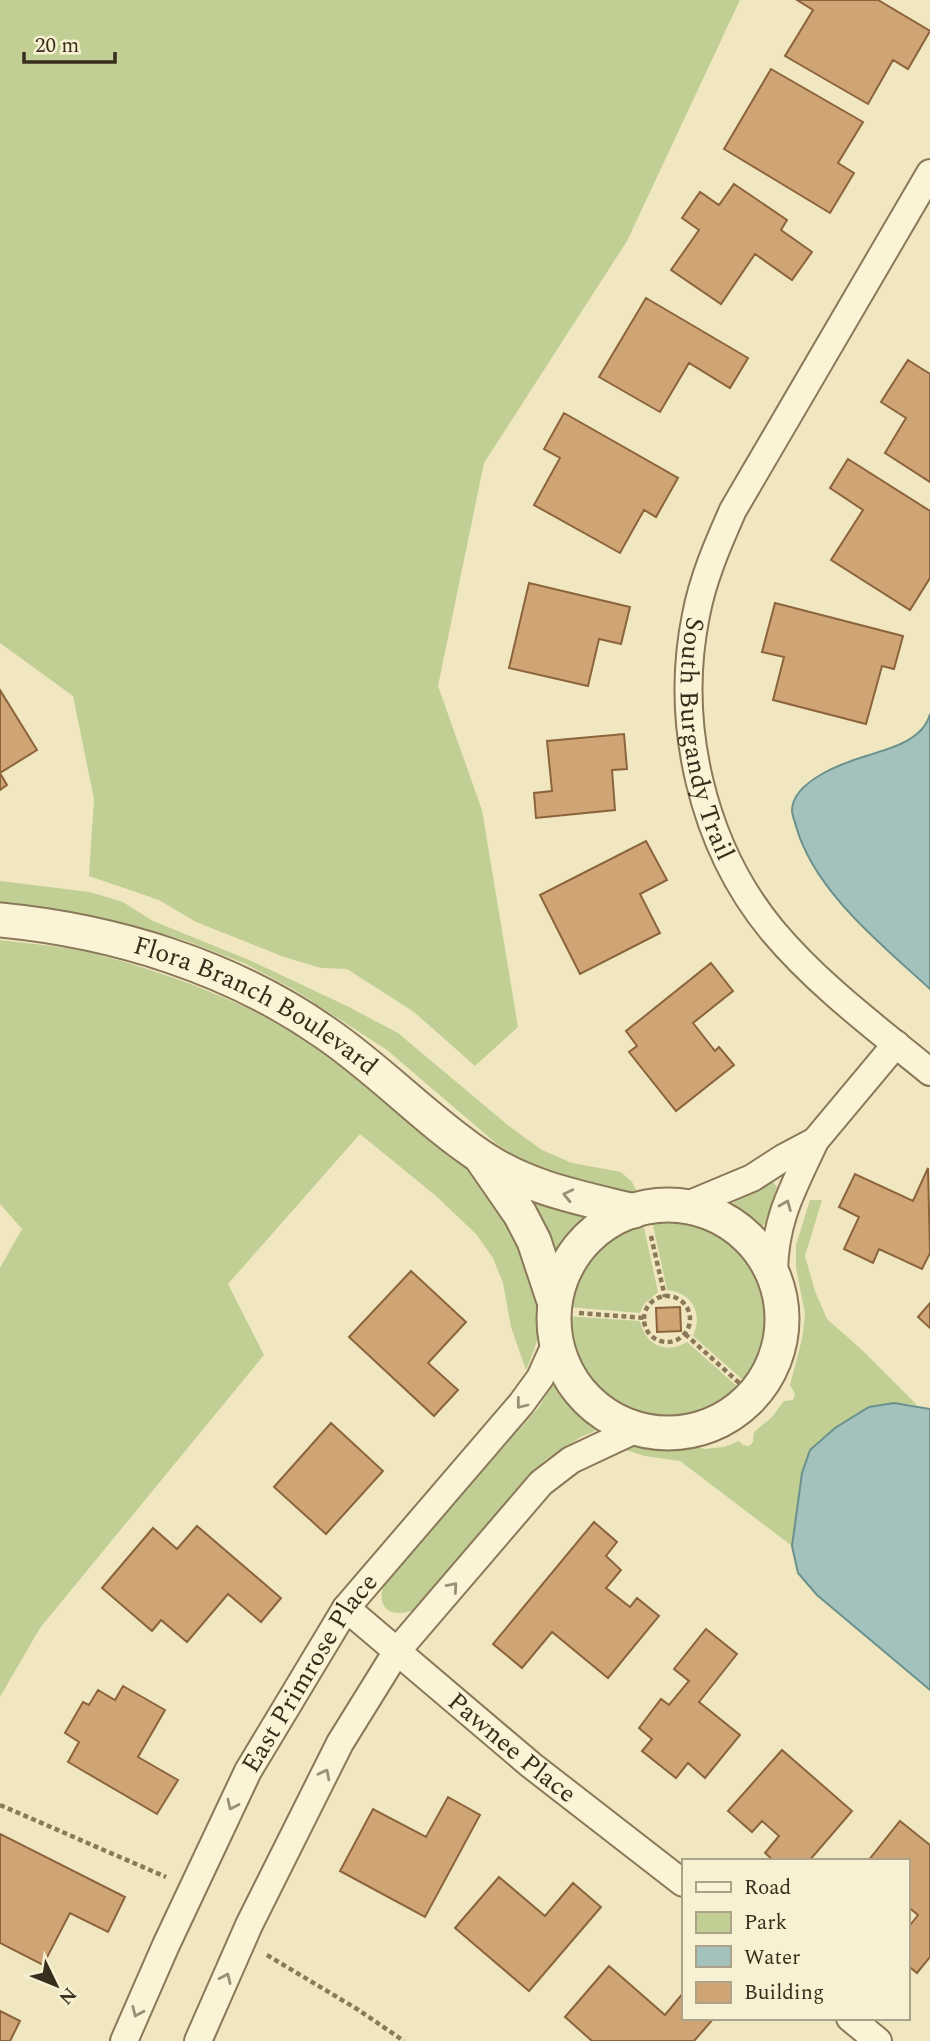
<svg xmlns="http://www.w3.org/2000/svg" width="930" height="2041" font-family="Spectral,serif">
<style>
.green{fill:#c1cf95}
.water{fill:#a4c2bd;stroke:#6a918c;stroke-width:2}
.building{fill:#d0a575;stroke:#8b643c;stroke-width:2}
.lines{fill:none;stroke-linecap:round;stroke-linejoin:round}
.minor-casing{stroke:#8a7858;stroke-width:30}
.tertiary-casing{stroke:#8a7858;stroke-width:37}
.path{stroke:#8a7858;stroke-width:4.5;stroke-dasharray:5 3.5;stroke-linecap:butt}
.minor{stroke:#faf3d5;stroke-width:26}
.tertiary{stroke:#faf3d5;stroke-width:33}
.oneway{stroke:#9a9079}
.labels{text-anchor:middle;dominant-baseline:central;stroke-width:7;stroke-linejoin:round;paint-order:stroke}
.street-label{font-size:26px;fill:#392e1d;stroke:#f7f0d1}
</style>
<rect width="100%" height="100%" fill="#f0e7c1"/>
<path class="green" d="M0,0H740L627,241L484,463L438,686L482,810L518,1027L475,1066L414,1012L347,969L321,968L284,957L196,922L159,900L89,876L94,799L73,696L0,643Z
M0,881L90,892L123,902L153,921L249,960L349,1007L398,1033L509,1126L542,1150L572,1163L621,1172L632,1182L637,1192L617,1193L541,1173L498,1145L387,1050L296,991L246,964L184,940L110,920L0,904Z
M0,940C31,944 64,946 95,954C139,965 183,980 225,998C305,1032 376,1085 439,1144C453,1157 469,1169 481,1184C508,1219 540,1279 539,1324C539,1340 532,1356 526,1370L511,1327L503,1283L493,1258L476,1234L436,1196L360,1134L228,1284L264,1355L40,1628L0,1697V1268L22,1229L0,1204Z
M773,1182L777,1187L765,1223L761,1228L732,1204L737,1199Z
M528,1194L589,1216L556,1255Z
M810,1200H822L805,1256L815,1291L827,1319L861,1349L917,1405L894,1403L802,1473L792,1546L680,1461L645,1456L616,1447L646,1440L687,1443L704,1449L724,1447L739,1441L743,1445L749,1446L753,1442L754,1432L772,1417L784,1401L793,1400L795,1394L790,1385L802,1339L805,1314L796,1268V1245Z
M657,1217C680,1218 701,1219 721,1230C774,1259 787,1336 750,1382L743,1380L693,1336C703,1314 693,1293 667,1290L652,1221Z
M640,1221L643,1223L658,1292L644,1304L640,1313L568,1307C575,1266 602,1236 640,1221Z
M567,1316L640,1321C645,1344 665,1355 687,1342L738,1387L739,1394C673,1454 566,1406 567,1316Z
M556,1385C563,1394 593,1424 595,1431L581,1437L545,1460L412,1611C388,1618 375,1606 385,1582L539,1407L552,1386Z"/>
<path class="water" d="M930,714V989C882,945 814,891 796,826C795,822 792,815 792,810C793,781 843,763 866,756C888,749 923,741 930,714Z
M894,1403L930,1409V1690L817,1595L798,1573L792,1546L802,1473L810,1450L835,1428L869,1407Z"/>
<path class="building" d="M878,0L930,31L908,69L893,60L868,104L785,56L813,10L797,0Z
M771,69L863,122L838,163L854,173L830,213L724,149Z
M734,184L787,220L781,230L812,252L792,280L755,254L721,304L671,270L699,230L682,218L700,192L719,205Z
M646,298L748,358L730,388L689,363L660,412L599,377Z
M908,360L930,374V482L885,453L906,418L881,402Z
M564,413L678,478L656,517L644,510L620,553L534,505L560,458L544,449Z
M848,459L930,511V578L910,610L831,560L863,510L830,488Z
M529,583L630,607L621,644L599,639L588,686L509,668Z
M775,603L903,636L894,669L882,666L866,724L773,700L784,657L762,652Z
M0,690L37,750L0,773L7,785L0,790Z
M624,734L627,769L612,770L615,810L536,818L534,793L552,791L547,741Z
M646,841L667,880L640,894L660,933L580,974L540,895Z
M711,963L733,991L693,1023L715,1051L719,1047L734,1065L676,1111L629,1052L637,1046L626,1031Z
M928,1168L930,1253L922,1269L879,1249L873,1263L844,1249L859,1217L839,1207L855,1174L913,1201Z
M411,1271L466,1322L428,1363L458,1390L434,1416L349,1337Z
M930,1303V1328L918,1317Z
M680,1307L681,1331L657,1332L656,1308Z
M331,1423L383,1471L326,1534L274,1487Z
M594,1522L617,1542L606,1556L621,1570L606,1588L630,1607L637,1598L659,1616L608,1678L552,1632L522,1668L493,1644Z
M197,1526L281,1598L261,1622L228,1594L187,1642L161,1620L152,1631L102,1588L153,1528L177,1549Z
M706,1629L737,1654L699,1702L740,1735L705,1778L688,1763L676,1778L642,1751L652,1739L639,1728L661,1699L669,1705L689,1681L674,1669Z
M123,1686L165,1710L138,1757L178,1780L157,1814L68,1762L79,1742L65,1733L83,1702L89,1705L98,1690L115,1700Z
M782,1750L852,1811L809,1861H774L765,1853L779,1836L762,1821L752,1832L728,1811Z
M448,1797L480,1815L425,1917L340,1871L373,1809L426,1837Z
M900,1821L930,1845V1957L917,1973L907,1965V1929L918,1915L907,1906V1861H868Z
M0,1834L125,1897L108,1932L70,1913L43,1965L0,1943Z
M499,1877L545,1916L573,1883L601,1907L529,1991L455,1928Z
M609,1966L665,2015L683,1993V2018H714L694,2041H592L565,2017Z
M0,2011L20,2021L10,2041H0Z"/>
<g class="lines">
<g class="minor-casing">
<g id="minor">
<path id="s1" d="M930,173L733,510C718,544 703,578 696,615C674,723 702,845 772,930C817,984 876,1028 930,1072"/>
<path d="M815,1141L896,1044"/>
<path d="M685,1206L752,1178L783,1158L815,1141C793,1189 775,1218 774,1272"/>
<path id="s2" d="M346,1608L531,1765L683,1883"/>
<path d="M850,2018L878,2041"/>
<path id="s3" d="M124,2041L166,1945L248,1771L346,1608L521,1404L540,1378L555,1345"/>
<path d="M198,2041L249,1925L340,1743L397,1651L541,1483L571,1460L637,1429"/>
</g>
</g>
<g class="tertiary-casing">
<g id="tertiary">
<path id="s4" d="M0,920C115,931 232,967 327,1034C381,1071 426,1120 480,1156C526,1188 581,1198 634,1211"/>
<path d="M482,1159L520,1214L534,1241L553,1298"/>
<circle cx="668" cy="1319" r="114"/>
</g>
</g>
<path class="path" d="M651,1236L665,1297
M644 1319a23 23 0 1 1 46 0a23 23 0 1 1-46 0Z
M579,1313L645,1318
M685,1334L767,1408
M0,1805L166,1877
M267,1955L357,2009L404,2041"/>
<use href="#minor" class="minor"/>
<use href="#tertiary" class="tertiary"/>
</g>
<defs><path id="oneway-chevron" d="M-2-3.5L2.5 0L-2 3.5" fill="none" stroke-width="1.6" stroke-linecap="round" stroke-linejoin="round" transform="scale(1.75)"/></defs>
<g class="oneway">
<use href="#oneway-chevron" transform="translate(568 1195) rotate(-167)"/>
<use href="#oneway-chevron" transform="translate(786 1205) rotate(-68)"/>
<use href="#oneway-chevron" transform="translate(521 1404) rotate(128)"/>
<use href="#oneway-chevron" transform="translate(453 1587) rotate(-49)"/>
<use href="#oneway-chevron" transform="translate(325 1774) rotate(-63)"/>
<use href="#oneway-chevron" transform="translate(232 1805) rotate(115)"/>
<use href="#oneway-chevron" transform="translate(226 1978) rotate(-66)"/>
<use href="#oneway-chevron" transform="translate(137 2012) rotate(114)"/>
</g>
<g class="labels">
<g class="street-label">
<text stroke="none"><textPath href="#s1" startOffset="628">South Burgandy Trail</textPath></text>
<text stroke="none"><textPath href="#s4" startOffset="273">Flora Branch Boulevard</textPath></text>
<text stroke="none"><textPath href="#s3" startOffset="413">East Primrose Place</textPath></text>
<text stroke="none"><textPath href="#s2" startOffset="217">Pawnee Place</textPath></text>
</g>
</g>
<rect x="682" y="1859" width="228" height="161" fill="#f7f0d1" stroke="#aba289" stroke-width="2"/>
<rect x="696" y="1882" width="35" height="10" fill="#faf3d5" stroke="#aba289" stroke-width="2"/>
<text x="744" y="1894" font-size="21" fill="#392e1d">Road</text>
<rect x="696" y="1912" width="35" height="21" fill="#c1cf95" stroke="#aba289" stroke-width="2"/>
<text x="744" y="1929" font-size="21" fill="#392e1d">Park</text>
<rect x="696" y="1946" width="35" height="21" fill="#a4c2bd" stroke="#aba289" stroke-width="2"/>
<text x="744" y="1964" font-size="21" fill="#392e1d">Water</text>
<rect x="696" y="1982" width="35" height="21" fill="#d0a575" stroke="#aba289" stroke-width="2"/>
<text x="744" y="1999" font-size="21" fill="#392e1d">Building</text>
<g transform="translate(56 1985) rotate(133)" stroke="#f7f0d1" stroke-width="5" paint-order="stroke">
<path d="M0-5L12 26L0 18L-12 26Z" fill="#392e1d"/>
<text y="-10" font-size="19" font-weight="bold" text-anchor="middle" fill="#392e1d">N</text>
</g>
<path d="M24 52v10h91v-10" fill="none" stroke="#392e1d" stroke-width="3.5"/>
<text x="35" y="52" font-size="21" fill="#392e1d" stroke="#f7f0d1" stroke-width="5" paint-order="stroke">20 m</text>
</svg>
